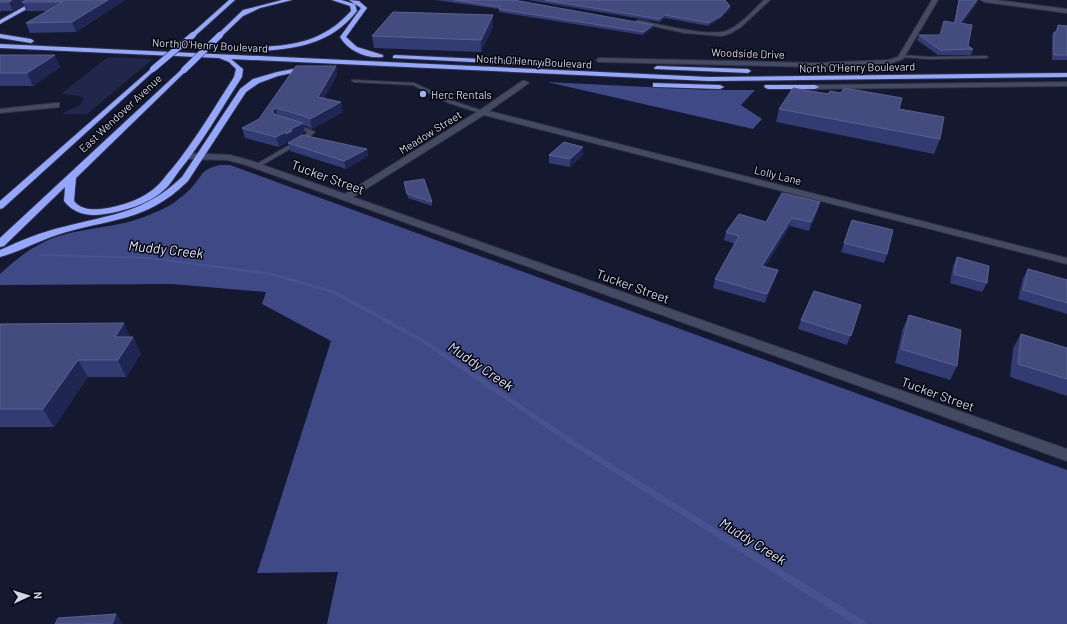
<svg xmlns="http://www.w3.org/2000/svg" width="1067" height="624" font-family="Barlow,sans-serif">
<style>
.green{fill:#21274b}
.forest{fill:#3e4986}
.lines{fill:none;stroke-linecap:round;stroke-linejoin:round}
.stream{fill:#475391;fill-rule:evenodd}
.lane-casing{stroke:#313245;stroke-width:2}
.street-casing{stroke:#313245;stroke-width:2}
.highway-casing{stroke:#313245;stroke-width:2}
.lane{fill:#434a64;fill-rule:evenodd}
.street{fill:#434a64;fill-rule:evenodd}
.highway{fill:#94a7fc;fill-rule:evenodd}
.highway-bridge-casing{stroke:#313245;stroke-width:7;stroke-linecap:butt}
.highway-bridge{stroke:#94a7fc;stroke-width:6}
.wall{fill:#333b73}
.shaded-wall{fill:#1f2652}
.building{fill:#444c7f;stroke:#5a6190}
.poi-dot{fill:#a1b2fd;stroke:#04050e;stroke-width:1.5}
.labels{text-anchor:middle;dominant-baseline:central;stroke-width:3;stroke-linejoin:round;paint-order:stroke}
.far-street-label{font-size:11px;fill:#d2d7e7;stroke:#04050e}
.far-poi-label{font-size:11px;fill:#d2d7e7;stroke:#04050e;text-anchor:start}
.street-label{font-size:13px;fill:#d2d7e7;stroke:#04050e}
.water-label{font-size:14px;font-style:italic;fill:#dee4f7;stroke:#04050e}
</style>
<rect width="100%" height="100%" fill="#14192f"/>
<path class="green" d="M108,57L153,59L87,114H61L80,105L84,99L80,96L61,94Z"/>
<path class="forest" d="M547,82L708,90H755L741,105L762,119L753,129Z
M220,165H230L1067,470V624H327L338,572L257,573L331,341L262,304L266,292L172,284L0,285V274C13,262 26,251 42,243C75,226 115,230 149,215C158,211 169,207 176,201C181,197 188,192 192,187C204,174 200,170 220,165Z"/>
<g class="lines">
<path class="stream" d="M39,254L149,257L269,272L336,291L427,341L575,441L865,621L866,624H854L571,445L423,343L332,293L269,275L149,259L41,256H39Z"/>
<g class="lane-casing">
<path id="lane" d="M900,55L929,57L986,56L988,57L986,58L929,59L902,57H900Z
M352,80L414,83L453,101L486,112L483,114L449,103L413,85L354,82L352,81Z
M292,124H296L315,132L307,139L259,167H255V165L303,137L308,132L292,126Z"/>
</g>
<g class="street-casing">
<path id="street" d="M764,0H770L741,27L731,33L722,36L685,33L635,22L638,20C658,24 708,37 726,31C740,26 753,10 764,0Z
M932,0H938L903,59L889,64L816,67L599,62L596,60L599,58L816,63L888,60L898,57Z
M981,0H996L1067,9V13L984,2Z
M522,81H525L529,83L489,111L1067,258V264L484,115L353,197L1067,449V461L246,165L227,160L187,159L183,156L187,153L230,155L252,161L345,194L480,110Z
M1067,82V86L815,89L811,87L815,85Z
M56,103H59V107L0,113V109Z"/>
</g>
<g class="highway-casing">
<path id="highway" d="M36,0H43L0,24V20Z
M229,0H235L195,36H191V34Z
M282,0H292L260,8L243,16L222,36L217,35L243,10Z
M332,0H341L355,4L357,11C327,50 283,50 238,52L235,50L238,48C283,46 319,47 351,11L350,6Z
M349,0L359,1L367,8L346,37L357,47L383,55V57C367,59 348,51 340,37L361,8Z
M0,34L31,39L34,41L31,43L0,38Z
M0,44L709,77L1067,73V77L709,81L231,59L243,69L242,77C221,109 203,142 179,171C174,178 170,185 164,190C149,204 124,211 105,214C89,217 74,214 64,201L65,187L4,246L0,247V238L182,69H186V71L76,178L74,201C82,211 95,210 108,208C124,205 145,198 157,186C162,182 166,175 171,170C195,141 214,108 234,77L236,69L229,62L219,58L0,48Z
M395,55L572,63L575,65L572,67L393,58V56Z
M309,66L311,67V69L278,76L259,83L246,92L188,181C146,223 109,218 57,235C38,241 19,252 0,257V250C20,241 41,232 63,227C111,214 143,214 182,177L240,89L253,79L277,72Z
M657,66L748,69L751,71L748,73L655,69L654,68Z
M153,67L155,68V70L3,208L0,209V201Z
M653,83L720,85L724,87L720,89L656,87H653Z
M765,85H815L819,87L815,89H768L764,87Z"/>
</g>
<use href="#lane" class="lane"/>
<use href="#street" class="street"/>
<use href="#highway" class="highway"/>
<g class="highway-bridge-casing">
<path id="highway-bridge" d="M153,69L193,35
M184,70L220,35"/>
</g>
<use href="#highway-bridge" class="highway-bridge"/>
</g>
<path class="wall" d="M0,0H125L76,32L30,33L26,23L47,11H26L24,5L13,11H2L0,12Z
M435,0H514L653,25V28L643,35L499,12V9Z
M528,0H725L730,6V9L720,19L708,26L665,18L660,22Z
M959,0H979L962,24L968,46L973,49L971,55H938L917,40L919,35H940L954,22Z
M1058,25L1067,26V60H1052V36L1054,32H1055Z
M493,27L481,52L374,48L372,36Z
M0,55L60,67L33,86H0Z
M336,66L337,75L324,98L343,112L312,129L304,125L305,132L294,139V140L367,149L368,156L346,169L290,151L289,144H288V142L279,147L245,138L242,128L259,119Z
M779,109H899L940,139L934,154L776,122Z
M583,147V155L570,167L549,163V155Z
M404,182L432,202V206L408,198Z
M818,210L809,231L790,226L765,267L778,270L775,279L765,303L713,288L715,279L735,244L724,240L726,232L766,222Z
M852,220L887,254L884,263L841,252Z
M957,257L987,283L982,292L950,283L953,266Z
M1028,269L1067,280V314L1018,299L1023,278Z
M861,305L847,345L798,329L801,320Z
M909,315L957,366L950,380L895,363L903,328Z
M0,324L133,337L141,354L126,377H88L54,427H0Z
M1021,334L1067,348V396L1010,377L1013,348Z"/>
<path class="shaded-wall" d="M12,0H33L22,2L24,5L13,11L9,2Z
M108,0H125L76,32L72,22Z
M977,0H979L959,28L960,23Z
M730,6V9L720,19L708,26L709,23Z
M493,15V27L481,52V40Z
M665,15V18L660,22V19Z
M653,25V28L643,35L644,32Z
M55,55L60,67L33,86L27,73Z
M336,66L337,75L320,106L318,97Z
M341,102L343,112L312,129L310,119Z
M276,108L278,118L272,111Z
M303,123L305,132L294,139V141L288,143V144V142L279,147L276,137Z
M583,147V155L570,167V159Z
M367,149L368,156L346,169L344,161Z
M820,202L818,210L809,231L811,222Z
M792,218L790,226L760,275L762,266Z
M778,270L775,279L765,303L767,294Z
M124,323L131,339L133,337L141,354L126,377L118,360L115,337Z
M78,360L88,377L54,427L43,409Z
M116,614L122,623V624H112Z"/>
<path class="building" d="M0,0H12L9,2H0Z
M26,0H108L72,22L26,23L63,2H22Z
M454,0H514L653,25L644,32L499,9L500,7Z
M545,0H725L730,6L721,16L709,23L665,15L660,19Z
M959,0H977L960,23L972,25L968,46L973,49L940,50L919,35H940L944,21L955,23Z
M393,12L493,15L481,40L372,36Z
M1058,25L1067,26V55H1054V32H1057Z
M0,55H55L27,73H0Z
M296,66H336L318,97L341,102L310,119L304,116L276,108L272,111L274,114L303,123L289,130L292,131L286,134V132L276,137L242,128L259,119Z
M793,88L828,94L830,91L841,93L844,88L902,98L899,109L944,117L940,139L779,109Z
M302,135L367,149L344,161L288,143Z
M564,142L583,147L570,159L549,155Z
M424,179L432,202L407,194L404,182Z
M782,193L820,202L811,222L792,218L762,266L778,270L767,294L715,279L739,236L726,232L739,214L766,222Z
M852,220L893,230L887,254L844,243Z
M957,257L989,266L987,283L954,274Z
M1028,269L1067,280V303L1023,290Z
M814,291L861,305L851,336L801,320Z
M909,315L961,330L957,366L901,349Z
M124,323L115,337H133L118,360H78L43,409H0V324Z
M1021,334L1067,348V379L1018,364Z
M116,614L112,624H55L58,618Z"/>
<circle class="poi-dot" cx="423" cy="94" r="4"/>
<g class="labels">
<g class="far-street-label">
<text transform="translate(210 45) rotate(3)">North O'Henry Boulevard</text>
<text transform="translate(748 53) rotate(2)">Woodside Drive</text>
<text transform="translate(534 61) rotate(3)">North O'Henry Boulevard</text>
<text transform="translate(857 67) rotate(-1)">North O'Henry Boulevard</text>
<text transform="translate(120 113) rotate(-43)">East Wendover Avenue</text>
<text transform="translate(430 132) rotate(-32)">Meadow Street</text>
<text transform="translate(778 175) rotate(14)">Lolly Lane</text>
</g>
<g class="far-poi-label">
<text x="431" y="94">Herc Rentals</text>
</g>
<g class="street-label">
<text transform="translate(328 177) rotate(20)">Tucker Street</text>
<text transform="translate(633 286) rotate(20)">Tucker Street</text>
<text transform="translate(938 394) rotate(20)">Tucker Street</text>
</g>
<g class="water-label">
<text transform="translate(166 249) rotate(6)">Muddy Creek</text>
<text transform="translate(481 366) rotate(34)">Muddy Creek</text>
<text transform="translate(753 541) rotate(32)">Muddy Creek</text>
</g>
</g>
<g transform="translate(28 596) rotate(86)" stroke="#04050e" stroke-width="3" paint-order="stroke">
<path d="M0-3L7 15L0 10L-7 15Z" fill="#d2d7e7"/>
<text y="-6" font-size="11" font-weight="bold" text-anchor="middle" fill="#d2d7e7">N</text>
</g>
</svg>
